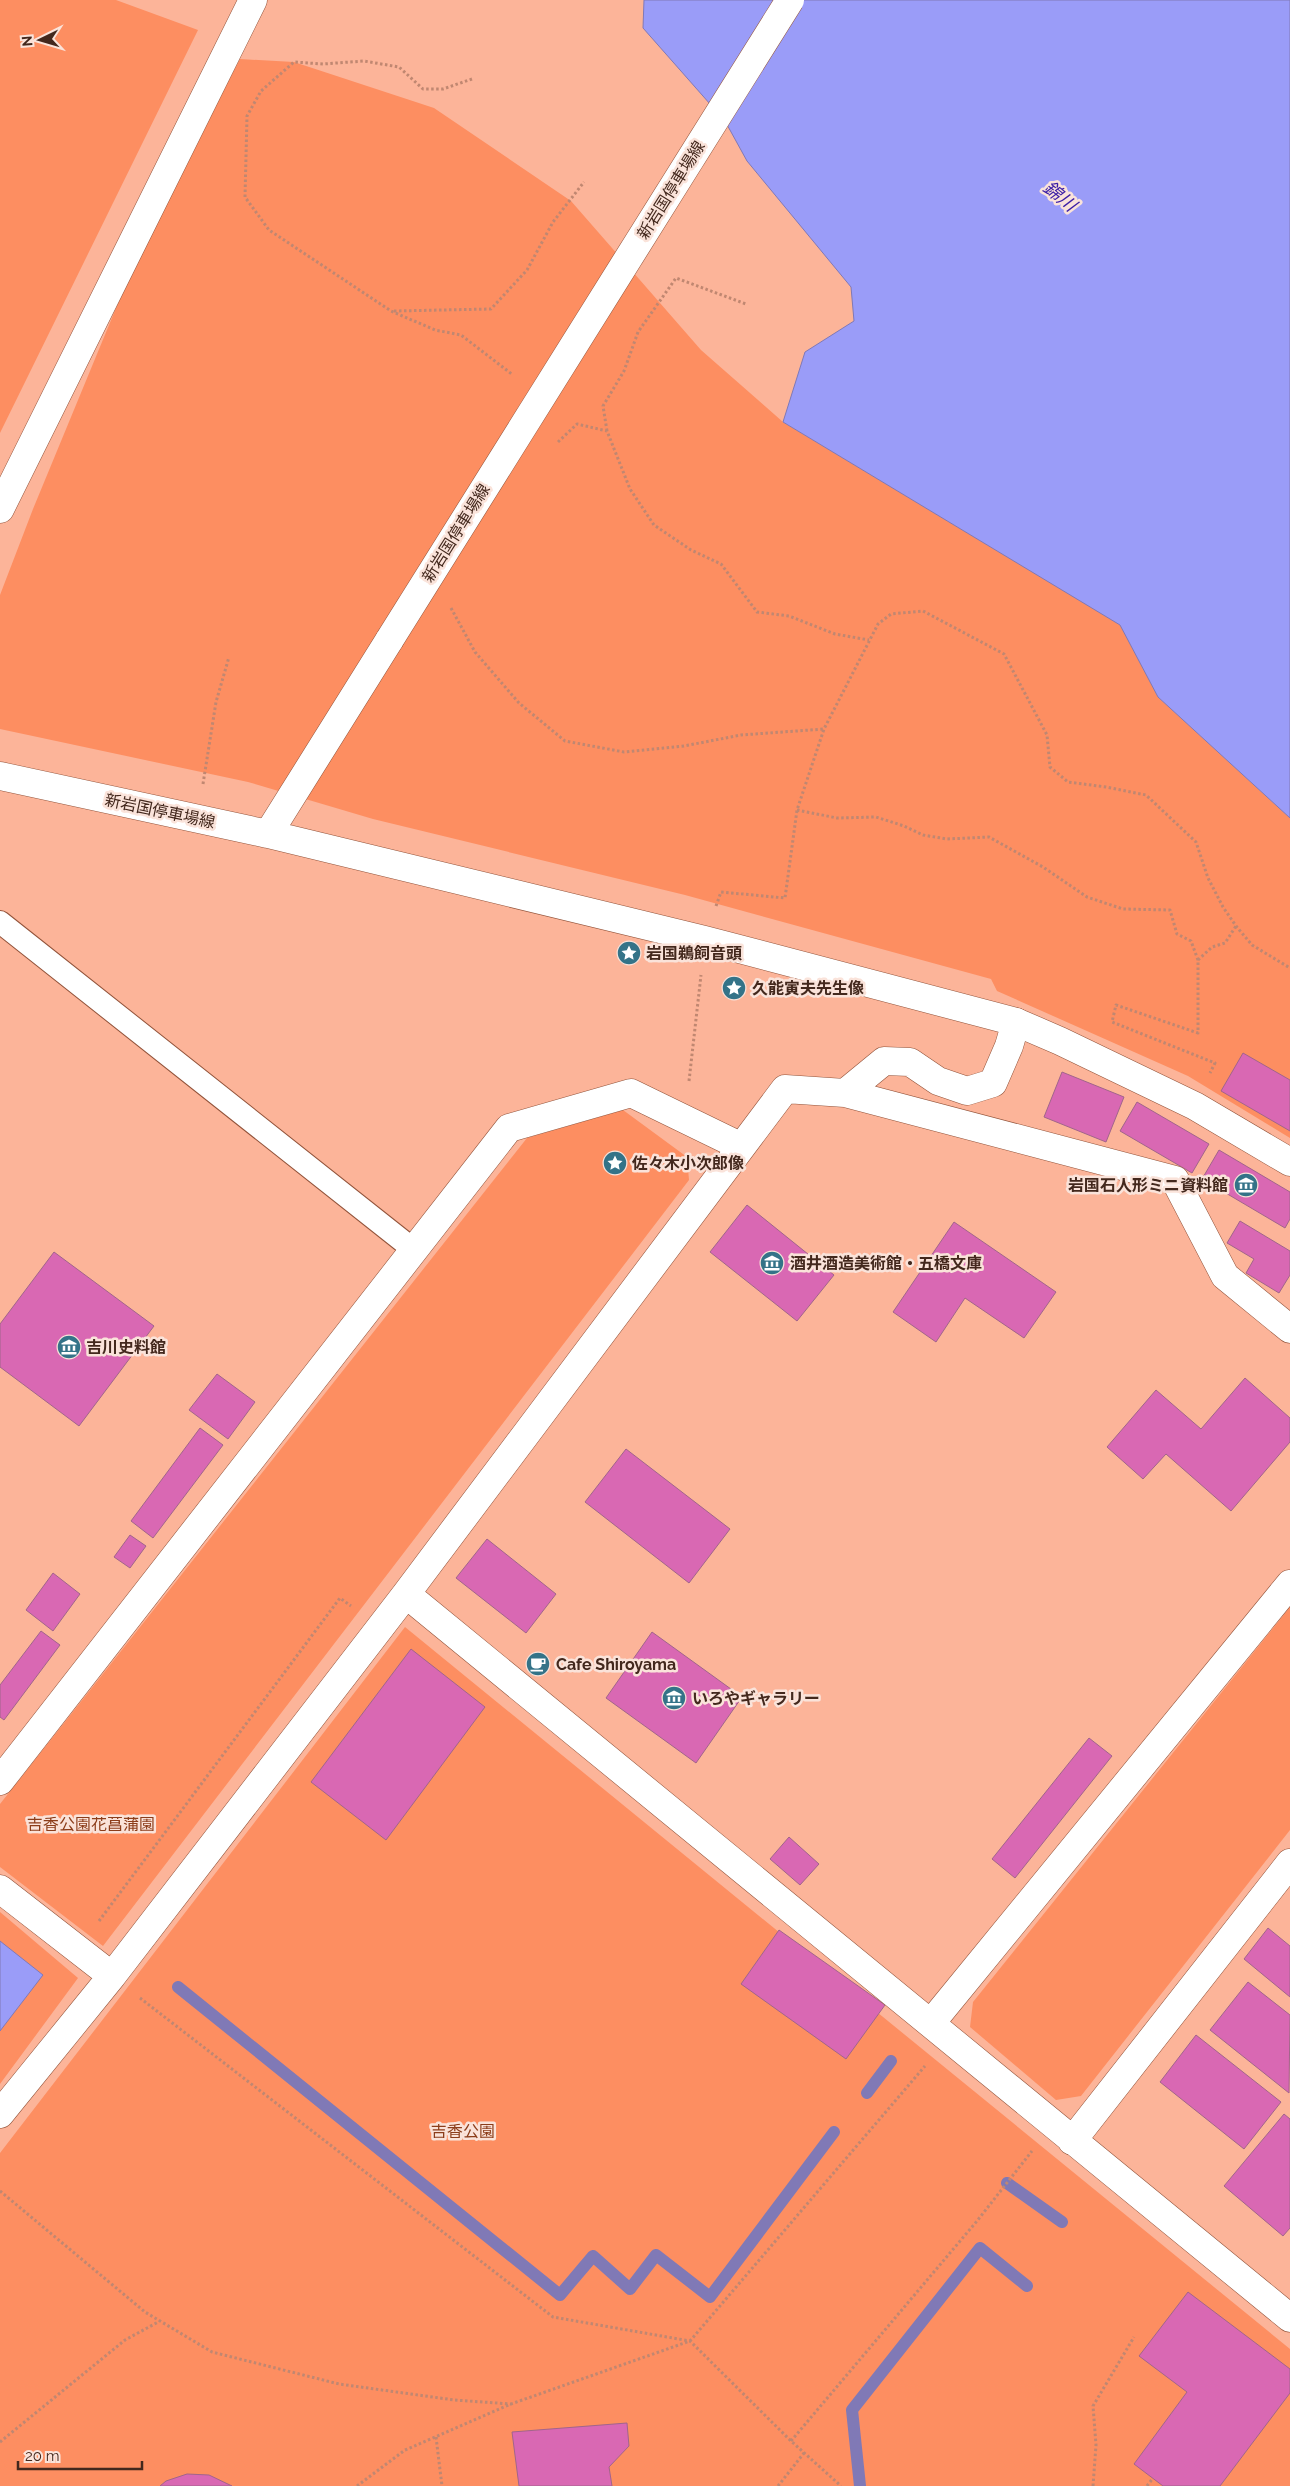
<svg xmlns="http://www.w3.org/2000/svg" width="1290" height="2486" font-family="Raleway,'Noto Sans JP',sans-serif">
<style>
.green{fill:#fd8e61}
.water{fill:#9a9cf8;stroke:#8079b6}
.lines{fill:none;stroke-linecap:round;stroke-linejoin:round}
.stream{stroke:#8079b6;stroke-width:12}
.building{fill:#d968b3;stroke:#a1658b}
.lane-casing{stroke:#92533a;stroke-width:24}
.street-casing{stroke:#92533a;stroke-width:29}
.secondary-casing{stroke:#92533a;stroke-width:29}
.path{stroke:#c08771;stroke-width:3;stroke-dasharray:2.5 2.5;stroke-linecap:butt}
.lane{stroke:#fff;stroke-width:22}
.street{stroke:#fff;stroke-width:28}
.secondary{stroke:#fff;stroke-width:28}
.secondary-bridge-casing{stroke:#92533a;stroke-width:29;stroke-linecap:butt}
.secondary-bridge{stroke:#fff;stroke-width:28}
.labels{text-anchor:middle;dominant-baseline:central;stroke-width:5;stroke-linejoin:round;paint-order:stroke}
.street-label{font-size:16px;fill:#43281d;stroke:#fae3da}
.poi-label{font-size:16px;font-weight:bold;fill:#43281d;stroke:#fae3da;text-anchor:start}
.park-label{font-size:16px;fill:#8c3d1a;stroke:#fae3da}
.water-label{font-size:18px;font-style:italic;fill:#3d20a6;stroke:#fae3da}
</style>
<rect width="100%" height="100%" fill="#fcb499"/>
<path class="green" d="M0,0H116L198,30L0,433Z
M240,59L294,62L434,108L571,201L701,350L783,422L1121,625L1158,697L1290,818V1138L1188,1076L997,991L991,979L685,895L373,819L248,782L0,729V595L33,509L140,250Z
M623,1110L687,1157L689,1180L103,1946L0,1867V1804L527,1138Z
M1290,1607V1830L1081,2096L1056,2100L970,2027L973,2002Z
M405,1627L1290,2349V2486H0V2153Z
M0,1912L78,1978L0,2084Z"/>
<path class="water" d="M644,0H1290V818L1158,697L1120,625L783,422L805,352L854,321L851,287L747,161L725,121L643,28Z
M0,1941L43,1975L0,2031Z"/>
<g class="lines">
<path class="stream" d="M178,1987L560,2295L593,2256L630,2289L656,2255L710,2297L834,2132
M867,2093L891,2061
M1007,2183L1062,2222
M860,2486L852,2410L980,2248L1027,2286"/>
</g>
<path class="building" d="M1243,1053L1290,1080V1131L1221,1091Z
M1062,1072L1124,1097L1106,1142L1044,1117Z
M1137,1102L1209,1144L1192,1173L1120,1131Z
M1219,1150L1290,1192V1219L1285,1228L1202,1179Z
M747,1205L834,1275L797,1321L710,1252Z
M1240,1221L1290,1251V1275L1279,1293L1246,1273L1254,1259L1227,1243Z
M954,1222L1056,1292L1024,1338L965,1298L936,1342L893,1312Z
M54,1252L154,1326L79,1426L0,1367V1324Z
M217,1374L255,1402L228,1439L189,1410Z
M1245,1378L1290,1418V1442L1231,1511L1166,1454L1143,1479L1107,1447L1156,1390L1201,1429Z
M200,1428L223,1445L153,1538L131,1521Z
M626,1449L730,1529L689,1583L585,1502Z
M130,1535L146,1546L130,1568L114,1557Z
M487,1539L556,1594L526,1633L456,1578Z
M53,1573L80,1594L53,1631L26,1610Z
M41,1631L60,1645L4,1720L0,1717V1685Z
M652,1632L742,1697L696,1763L606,1698Z
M411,1649L485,1707L386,1840L311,1782Z
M1089,1738L1112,1756L1015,1878L992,1859Z
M789,1837L819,1864L800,1885L770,1859Z
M1268,1928L1290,1946V1997L1244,1959Z
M779,1930L885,2005L846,2059L741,1984Z
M1248,1982L1290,2015L1289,2093L1210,2030Z
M1196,2035L1281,2102L1244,2149L1160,2082Z
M1284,2114L1290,2119V2228L1283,2236L1224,2186Z
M1188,2292L1290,2369V2393L1220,2486H1163L1134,2464L1187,2392L1139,2356Z
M627,2423L629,2446L609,2467L612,2486H519L512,2432Z
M187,2474L209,2475L232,2486H160L166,2481Z"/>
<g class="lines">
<g class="lane-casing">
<path id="lane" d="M0,922L414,1250"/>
</g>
<g class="street-casing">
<path id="street" d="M0,509L253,0
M845,1093L884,1061L910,1062L938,1081L967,1091L993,1083L1009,1046L1016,1022L1060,1041L1195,1106L1290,1162
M406,1594L1290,2318
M0,1781L509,1128L631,1093L740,1146
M0,1889L112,1976
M931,2023L1290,1584
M0,2114L112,1976L406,1594L785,1089L845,1093L1175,1180L1225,1276L1290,1329
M1072,2141L1290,1863"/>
</g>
<g class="secondary-casing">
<path id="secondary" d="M0,776L268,834L705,940L1016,1022
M268,834L390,639"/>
</g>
<path class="path" d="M472,79L443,89H423L399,67L364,61L323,64L294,62L261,91L247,116L245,197L269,230L391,311L435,330L461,335L513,375
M394,311L491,309L527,270L553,222L584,182
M607,431L603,406L624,371L638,332L676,278L746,304
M558,442L577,424L607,431L630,489L654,525L691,550L721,564L757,612L789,616L835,634L869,640
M451,608L475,652L519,703L565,741L624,752L684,746L741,735L824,729
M203,784L216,702L229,657
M797,810L837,818L876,817L904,826L923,835L947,839L989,837L1043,867L1087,897L1123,909L1170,910L1177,934L1191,941L1198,960V1033L1116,1005L1112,1022L1215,1063L1210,1073
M716,906L721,892L785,898L797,810L824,729L878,624L891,614L923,611L1004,654L1047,735L1050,767L1068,782L1106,787L1146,795L1196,842L1208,878L1223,907L1236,926L1252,945L1290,968
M1198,960L1212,947L1225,943L1236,926
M689,1081L701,975
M99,1921L340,1598L351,1606
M140,1998L553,2317L690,2341L791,2441L841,2486
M0,2191L145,2312L212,2352L339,2384L454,2400L511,2404
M436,2437L442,2486
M791,2441L977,2221L1032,2151
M0,2442L125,2340L160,2321
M357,2486L405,2450L511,2404L690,2341L925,2066
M778,2486L804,2453
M1093,2486L1096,2445L1093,2406L1134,2337
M1147,2486L1153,2478"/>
<use href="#lane" class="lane"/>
<use href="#street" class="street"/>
<use href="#secondary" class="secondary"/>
<g class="secondary-bridge-casing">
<path id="secondary-bridge" d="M390,639L790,0"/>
</g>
<use href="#secondary-bridge" class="secondary-bridge"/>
</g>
<defs>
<g id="sight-disc" transform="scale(1.25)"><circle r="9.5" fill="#347388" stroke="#fae3da"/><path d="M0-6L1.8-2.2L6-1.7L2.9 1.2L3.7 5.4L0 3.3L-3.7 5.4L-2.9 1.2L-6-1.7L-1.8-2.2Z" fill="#fff"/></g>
<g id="museum-disc" transform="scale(1.25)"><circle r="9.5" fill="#347388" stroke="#fae3da"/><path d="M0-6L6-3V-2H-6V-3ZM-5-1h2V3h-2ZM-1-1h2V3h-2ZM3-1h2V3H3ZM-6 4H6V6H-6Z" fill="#fff"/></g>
<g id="cafe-disc" transform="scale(1.25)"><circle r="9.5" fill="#347388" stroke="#fae3da"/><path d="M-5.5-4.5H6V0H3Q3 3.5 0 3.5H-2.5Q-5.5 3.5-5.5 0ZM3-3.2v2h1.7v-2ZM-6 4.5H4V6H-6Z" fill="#fff"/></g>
</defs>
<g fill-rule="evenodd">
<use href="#sight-disc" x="629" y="953"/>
<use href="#sight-disc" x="734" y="988"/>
<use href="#sight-disc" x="615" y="1163"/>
<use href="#museum-disc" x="1246" y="1185"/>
<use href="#museum-disc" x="772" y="1263"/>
<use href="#museum-disc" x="69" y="1347"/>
<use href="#cafe-disc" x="538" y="1664"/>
<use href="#museum-disc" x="674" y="1698"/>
</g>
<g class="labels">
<g class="street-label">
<text transform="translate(671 190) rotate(-58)">新岩国停車場線</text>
<text transform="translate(456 533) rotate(-58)">新岩国停車場線</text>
<text transform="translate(160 811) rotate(12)">新岩国停車場線</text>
</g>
<g class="poi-label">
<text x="646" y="953">岩国鵜飼音頭</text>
<text x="752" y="988">久能寅夫先生像</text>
<text x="632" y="1163">佐々木小次郎像</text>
<text x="1228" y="1185" text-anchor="end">岩国石人形ミニ資料館</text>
<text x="790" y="1263">酒井酒造美術館・五橋文庫</text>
<text x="86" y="1347">吉川史料館</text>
<text x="556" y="1664">Cafe Shiroyama</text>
<text x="692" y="1698">いろやギャラリー</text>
</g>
<g class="park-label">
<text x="91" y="1824">吉香公園花菖蒲園</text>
<text x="463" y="2131">吉香公園</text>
</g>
<g class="water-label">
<text transform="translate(1060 196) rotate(39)">錦川</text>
</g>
</g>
<g transform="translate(40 40) rotate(265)" stroke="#fae3da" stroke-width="4" paint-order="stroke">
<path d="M0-4L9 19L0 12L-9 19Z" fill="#43281d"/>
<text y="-8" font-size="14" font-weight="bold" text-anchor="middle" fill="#43281d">N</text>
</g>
<path d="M18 2461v8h124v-8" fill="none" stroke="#43281d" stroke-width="2.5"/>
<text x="25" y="2461" font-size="15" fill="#43281d" stroke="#fae3da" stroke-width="4" paint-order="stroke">20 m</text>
</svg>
